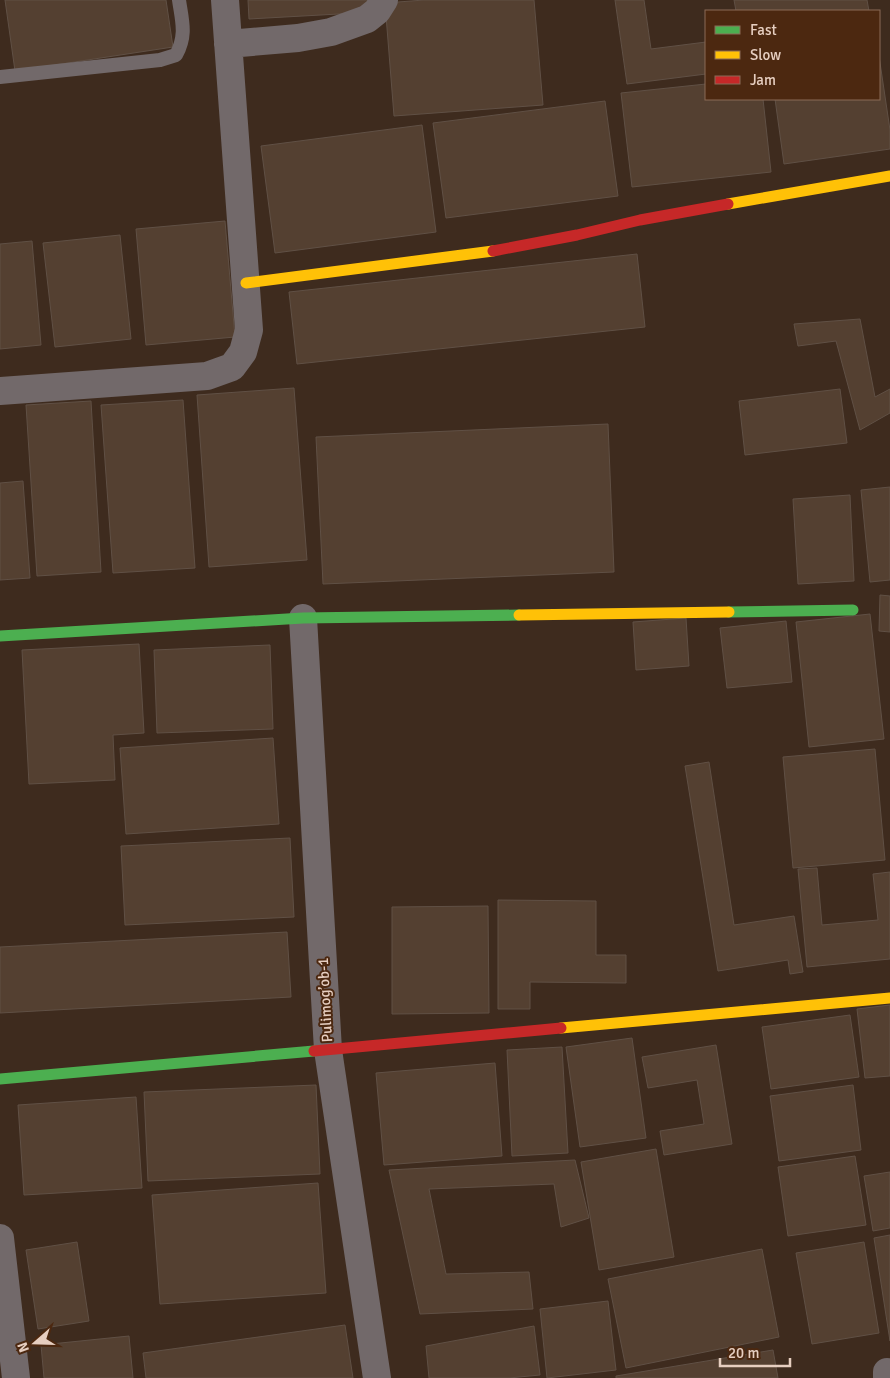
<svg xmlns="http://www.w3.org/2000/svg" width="890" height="1378" font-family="Signika,sans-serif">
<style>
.building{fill:#544031;stroke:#605045}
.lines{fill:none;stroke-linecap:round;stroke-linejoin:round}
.lane{stroke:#72696a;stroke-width:14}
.street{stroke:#72696a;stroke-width:28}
.fast{stroke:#4caf50;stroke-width:11}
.slow{stroke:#ffc107;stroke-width:11}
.jam{stroke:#c62828;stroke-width:11}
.labels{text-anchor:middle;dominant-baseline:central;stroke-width:4;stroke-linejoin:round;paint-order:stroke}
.street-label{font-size:15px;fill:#e6cec0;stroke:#4c2810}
</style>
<rect width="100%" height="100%" fill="#3e2b1e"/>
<path class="building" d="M5,0H166L173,47L15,71Z
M248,0H374L375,12L249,19Z
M424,0H534L543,105L394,116L385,3Z
M615,0H644L651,49L706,42V74L627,84Z
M734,0H867L869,11H736Z
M879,56L890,130V149L784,164L775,99H879Z
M706,84V99H763L771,172L632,187L621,93Z
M605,101L618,196L446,218L433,123Z
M422,125L436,232L275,253L261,146Z
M225,221L235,337L146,345L136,229Z
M120,235L131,339L55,347L43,243Z
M32,241L41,345L0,349V244Z
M637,254L645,327L297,364L289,292Z
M860,319L875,397L890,389V413L860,430L836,341L798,346L794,324Z
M294,388L307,560L209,567L197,395Z
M840,389L847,443L745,455L739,401Z
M183,400L195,568L113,573L101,405Z
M91,401L101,572L37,576L26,405Z
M608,424L614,572L323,584L316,437Z
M23,481L30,578L0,580V483Z
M890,487V580L870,582L861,490Z
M850,495L854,581L798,584L793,499Z
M880,595L890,596V632L879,631Z
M870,614L884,739L809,747L796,622Z
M686,618L689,666L636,670L633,622Z
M786,621L792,682L727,688L720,628Z
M139,644L144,733L113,735L115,780L29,784L22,650Z
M270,645L273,729L157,733L154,650Z
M273,738L279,824L126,834L120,748Z
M875,749L885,860L793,868L783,757Z
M709,762L734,925L794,916L803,972L790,974L788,960L718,971L685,766Z
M290,838L294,917L125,925L121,846Z
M817,868L822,925L878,920L873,874L890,872V959L807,967L798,869Z
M498,900L596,901V955H626V983L530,982V1009H498Z
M488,906L489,1013L392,1014V907Z
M287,932L291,997L0,1013V947Z
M890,1005V1076L865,1078L857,1009Z
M850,1015L859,1077L771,1089L762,1027Z
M632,1038L646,1138L580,1147L566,1047Z
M716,1045L732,1144L664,1155L660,1131L704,1124L697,1080L648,1088L642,1057Z
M562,1047L568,1153L512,1156L507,1050Z
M495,1063L502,1156L384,1165L376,1073Z
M316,1085L320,1174L148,1181L144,1092Z
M853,1085L861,1150L779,1161L770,1096Z
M136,1097L142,1188L24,1195L18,1105Z
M656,1149L674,1257L599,1270L581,1162Z
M855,1156L866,1225L788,1236L778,1167Z
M575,1160L589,1218L561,1227L554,1184L429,1189L446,1274L529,1272L533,1309L420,1314L389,1170Z
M890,1172V1228L873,1231L864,1176Z
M318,1183L326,1293L160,1304L152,1195Z
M890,1235V1341L874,1238Z
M77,1242L89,1321L38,1329L26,1250Z
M864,1242L879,1333L812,1344L796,1253Z
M762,1249L779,1337L626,1368L608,1279Z
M608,1301L616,1370L547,1378L540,1309Z
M345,1325L353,1378H146L143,1353Z
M534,1326L540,1375L509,1378H429L426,1346Z
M129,1336L133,1378H44L41,1345Z
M773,1350L778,1378H616V1376Z"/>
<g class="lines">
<path class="lane" d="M0,77L160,60L176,55C187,35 182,21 179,0"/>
<path class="street" d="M228,44L298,38L331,32L367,19L377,11L384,0
M0,391L207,376L232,367L243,352L249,330L225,0
M303,618L328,1050L377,1378
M0,1238L16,1378
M887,1372V1378"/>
<path class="fast" d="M729,612L853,610
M0,636L303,618L519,615
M0,1079L314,1051"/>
<path class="slow" d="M728,204L890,176
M246,283L493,251
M519,615L729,612
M561,1028L890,998"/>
<path class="jam" d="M493,251L577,235L640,220L728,204
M314,1051L561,1028"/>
</g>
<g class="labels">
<g class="street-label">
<text transform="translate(325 1000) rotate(-93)">Pulimog’ob-1</text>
</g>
</g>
<rect x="705" y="10" width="175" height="90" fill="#4c2810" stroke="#8a6a56"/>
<rect x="715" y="26" width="25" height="8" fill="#4caf50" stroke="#8a6a56"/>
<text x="750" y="35" font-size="15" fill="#e6cec0">Fast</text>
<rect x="715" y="51" width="25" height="8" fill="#ffc107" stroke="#8a6a56"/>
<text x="750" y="60" font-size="15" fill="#e6cec0">Slow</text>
<rect x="715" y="76" width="25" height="8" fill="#c62828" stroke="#8a6a56"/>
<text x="750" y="85" font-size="15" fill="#e6cec0">Jam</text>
<g transform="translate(35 1343) rotate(250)" stroke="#4c2810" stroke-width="4" paint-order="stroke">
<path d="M0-4L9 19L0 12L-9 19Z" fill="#e6cec0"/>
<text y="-8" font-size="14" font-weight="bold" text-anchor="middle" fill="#e6cec0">N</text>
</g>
<path d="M720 1358v8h70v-8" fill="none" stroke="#e6cec0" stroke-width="2.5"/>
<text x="728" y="1358" font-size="15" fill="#e6cec0" stroke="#4c2810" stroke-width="4" paint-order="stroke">20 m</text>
</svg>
